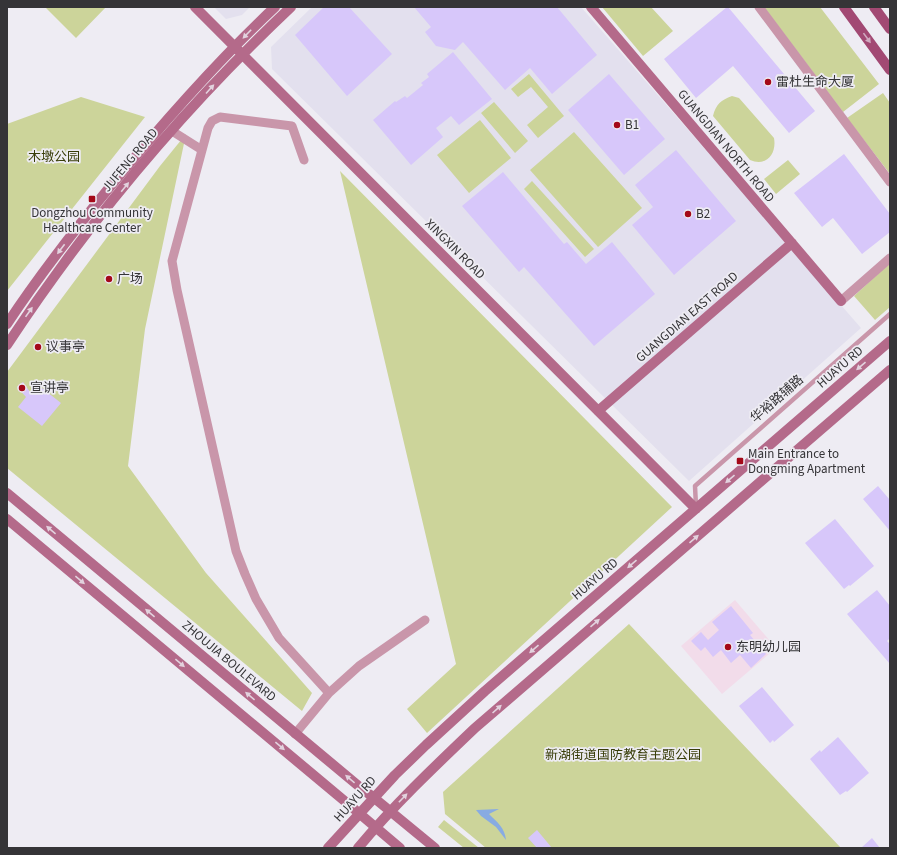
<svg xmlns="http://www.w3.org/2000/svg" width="897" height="855" font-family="'Source Sans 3','Noto Sans SC',sans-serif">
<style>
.built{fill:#e3e0ee}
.education{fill:#f2dcea}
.green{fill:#ccd49a}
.water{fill:#88abe2}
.building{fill:#d7c7fa}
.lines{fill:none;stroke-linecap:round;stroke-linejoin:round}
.lane{stroke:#c996aa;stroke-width:4.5}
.street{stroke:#c996aa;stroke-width:9}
.secondary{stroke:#b46a8a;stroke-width:10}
.primary{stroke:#a24973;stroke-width:10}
.oneway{fill:#e2d2de}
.oneway2{fill:#d0abc0}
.poi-dot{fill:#a40919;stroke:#eeecf3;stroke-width:1.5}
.labels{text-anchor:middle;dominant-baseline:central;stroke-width:3.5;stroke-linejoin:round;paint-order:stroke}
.poi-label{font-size:13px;fill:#353437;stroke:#eeecf3;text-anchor:start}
.street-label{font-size:13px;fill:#353437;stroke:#eeecf3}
.park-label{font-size:13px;fill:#383d08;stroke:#eeecf3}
</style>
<rect width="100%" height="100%" fill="#eeecf3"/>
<path class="built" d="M214,7H250L242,15L226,19Z
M312,7H581L861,328L689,481L272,69L271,47Z"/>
<path class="education" d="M735,600L776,648L722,694L681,646Z"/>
<path class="green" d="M45,7H106L76,38Z
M602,7H651L673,31L643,56Z
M764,7H820L879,84L843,112Z
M529,74L564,116L538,138L527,125L548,107L531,87L518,97L511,89Z
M883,93L890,103V174L847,118Z
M732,96L739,98L774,138C777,154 766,167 750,160L713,116C716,104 721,100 732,96Z
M81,97L145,117L7,291V124Z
M494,102L528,141L515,153L481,113Z
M480,120L511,158L469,193L437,155Z
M574,132L642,208L598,247L530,170Z
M186,134L145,329L128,466L206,573L312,693L302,711L7,468V372L160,166Z
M788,160L800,174L776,194L764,179Z
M340,171L672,507L427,733L407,709L456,664Z
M532,181L594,249L585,257L524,189Z
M890,263V307L875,320L854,296Z
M629,624L841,848H486L445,814L443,792Z
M444,820L479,848H464L438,827Z"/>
<path class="water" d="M499,809L489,814C497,822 505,828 506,840L496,827L481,816L476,810Z"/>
<path class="building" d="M324,7H349L392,54L347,96L295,35Z
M414,7H557L597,55L552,94L530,68L505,90L463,42L455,50L436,46L425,32L431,27Z
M727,7H728L815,111L789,133L733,66L696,98L664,59Z
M453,52L492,99L459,125L451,116L436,128L443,137L411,165L373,120L395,101L396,102L405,96L407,98L423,85L421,83L429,77L427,74Z
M609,74L665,139L624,175L568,110Z
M676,150L736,221L674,275L632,225L653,207L635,185Z
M844,154L890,214V232L862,254L833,218L822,227L794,193Z
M503,172L564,244L567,242L586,264L612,242L655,294L594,346L524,267L519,272L462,206Z
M23,382L30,392L37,384L61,403L42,426L18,407L26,397L17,387Z
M878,486L890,500V531L863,499Z
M835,519L874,566L850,586L849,585L844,589L805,543Z
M877,590L890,606V638L887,641L890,644V664L847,614Z
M731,606L753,633L750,635L766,654L751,668L740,655L731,663L721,650L713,657L705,647L701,651L691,641L701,632L708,640L719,630L712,622Z
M762,687L794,725L774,742L773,740L770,743L739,706Z
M838,737L869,773L847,792L846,791L840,795L810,759L820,750L821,752Z
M537,830L552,848H537L528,838Z
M872,838L880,848H861Z"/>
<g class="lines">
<path class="lane" d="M696,506L695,486L890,314"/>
<path class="street" d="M759,7L890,182
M172,131L202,150
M304,160L292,126L220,117L212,121L208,128L172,261L177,290L236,551L245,574L256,599L279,638L329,693
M841,301L890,258
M295,734L329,693L359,666L425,620"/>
<path class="secondary" d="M195,7L696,509
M591,7L841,301
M7,324C38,277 73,232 109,188C161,125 215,63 275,7
M7,345C88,222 184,108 291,7
M598,411L792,243
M7,493L361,788L373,797L435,848
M7,519L347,803L400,848
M328,848L395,775L426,745L485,691L890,341
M358,848C394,805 434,767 475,728L890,370"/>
<path class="primary" d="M844,7L890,70
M874,7L890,29"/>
</g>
<defs><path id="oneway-solid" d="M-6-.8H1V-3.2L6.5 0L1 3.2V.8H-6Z"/></defs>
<g class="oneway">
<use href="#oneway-solid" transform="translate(247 34) rotate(134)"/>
<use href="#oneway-solid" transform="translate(210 89) rotate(-48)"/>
<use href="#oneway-solid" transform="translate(125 187) rotate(-51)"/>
<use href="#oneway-solid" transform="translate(61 249) rotate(127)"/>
<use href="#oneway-solid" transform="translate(29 312) rotate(-55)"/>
<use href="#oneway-solid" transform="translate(861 366) rotate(139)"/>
<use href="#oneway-solid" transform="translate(730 479) rotate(139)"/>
<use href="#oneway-solid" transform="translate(51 530) rotate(-140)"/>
<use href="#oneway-solid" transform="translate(694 539) rotate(-41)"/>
<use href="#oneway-solid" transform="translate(632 564) rotate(139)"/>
<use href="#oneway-solid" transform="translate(80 580) rotate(40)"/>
<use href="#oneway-solid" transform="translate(150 613) rotate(-140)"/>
<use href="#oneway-solid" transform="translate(595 623) rotate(-41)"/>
<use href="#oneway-solid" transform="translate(534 649) rotate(139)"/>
<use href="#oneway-solid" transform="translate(180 663) rotate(40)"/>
<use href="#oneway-solid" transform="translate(250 696) rotate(-140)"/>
<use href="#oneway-solid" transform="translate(497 709) rotate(-42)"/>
<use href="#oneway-solid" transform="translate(280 746) rotate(40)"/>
<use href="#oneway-solid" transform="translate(350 779) rotate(-140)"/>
<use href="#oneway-solid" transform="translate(403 798) rotate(-46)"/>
</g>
<use class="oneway2" href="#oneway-solid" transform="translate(867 38) rotate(54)"/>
<g class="poi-dot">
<circle cx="768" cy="82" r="4"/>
<circle cx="617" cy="125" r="4"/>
<rect x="88" y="195" width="8" height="8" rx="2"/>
<circle cx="688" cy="214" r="4"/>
<circle cx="109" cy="279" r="4"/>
<circle cx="38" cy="347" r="4"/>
<circle cx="22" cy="388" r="4"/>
<rect x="736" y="457" width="8" height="8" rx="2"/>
<circle cx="728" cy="647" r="4"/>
</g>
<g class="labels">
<g class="poi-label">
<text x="776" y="82">雷杜生命大厦</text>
<text x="625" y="125">B1</text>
<text x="92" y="213" text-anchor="middle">Dongzhou Community<tspan x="92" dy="15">Healthcare Center</tspan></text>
<text x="696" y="214">B2</text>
<text x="117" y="279">广场</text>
<text x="46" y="347">议事亭</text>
<text x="30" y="388">宣讲亭</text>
<text x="748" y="454">Main Entrance to<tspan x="748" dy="15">Dongming Apartment</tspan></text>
<text x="736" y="647">东明幼儿园</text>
</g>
<g class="street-label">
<text transform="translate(726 146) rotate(50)">GUANGDIAN NORTH ROAD</text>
<text transform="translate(130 160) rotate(-50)">JUFENG ROAD</text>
<text transform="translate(455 249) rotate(45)">XINGXIN ROAD</text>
<text transform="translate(687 317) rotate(-41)">GUANGDIAN EAST ROAD</text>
<text transform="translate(840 367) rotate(-41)">HUAYU RD</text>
<text transform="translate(777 399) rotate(-41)">华裕路辅路</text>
<text transform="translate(595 579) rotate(-41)">HUAYU RD</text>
<text transform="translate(229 661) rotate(40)">ZHOUJIA BOULEVARD</text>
<text transform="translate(355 799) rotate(-48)">HUAYU RD</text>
</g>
<g class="park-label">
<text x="54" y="157">木墩公园</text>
<text x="623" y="755">新湖街道国防教育主题公园</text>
</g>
</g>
<rect width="897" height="855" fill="none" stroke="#353437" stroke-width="16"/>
</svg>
